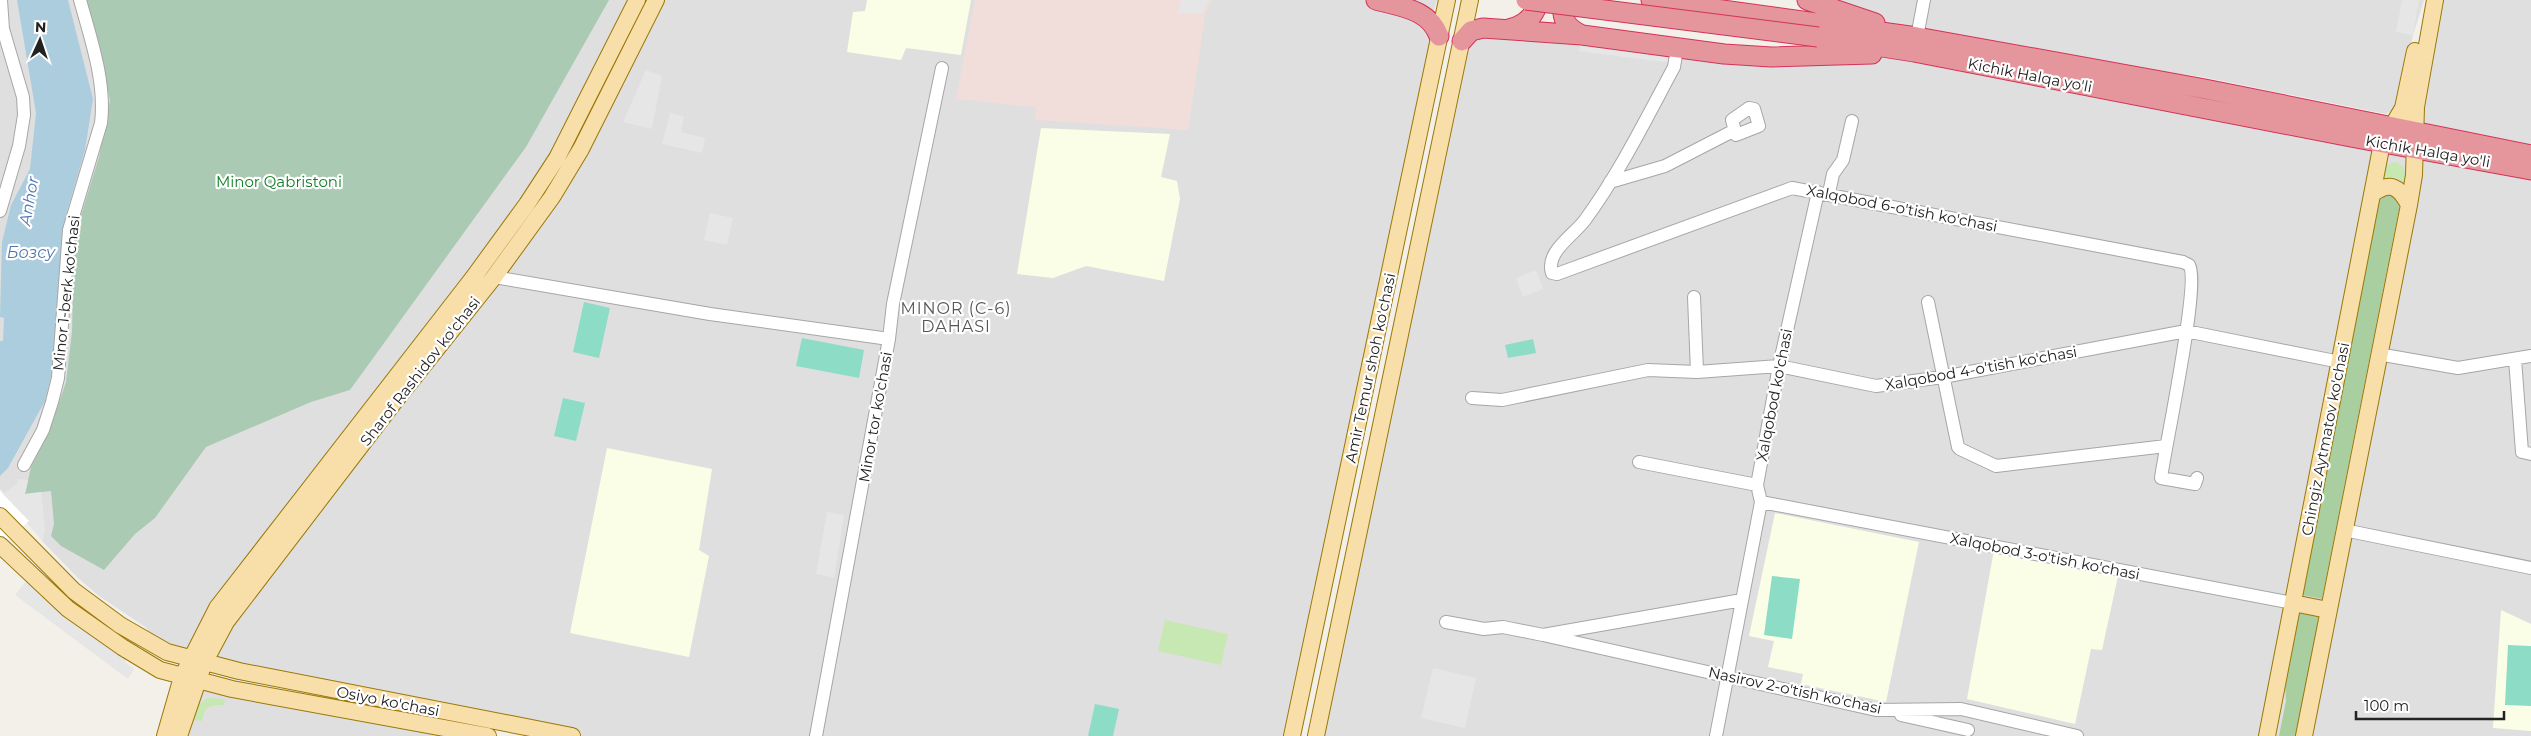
<svg xmlns="http://www.w3.org/2000/svg" width="2531" height="736" font-family="Montserrat,sans-serif">
<style>
.residential{fill:#e0dfdf}
.commercial{fill:#f1ddda}
.education{fill:#fbfee6}
.grass{fill:#c7e8b3}
.forest{fill:#a9cfa0}
.cemetery{fill:#abcab3}
.pitch{fill:#8cdcc6}
.parking{fill:#e6e6e6}
.water{fill:#accddd}
.pier{fill:#fff}
.lines{fill:none;stroke-linecap:round;stroke-linejoin:round}
.minor-casing{stroke:#a6a6a6;stroke-width:14}
.major-casing{stroke:#997807;stroke-width:18}
.highway-casing{stroke:#d43258;stroke-width:21}
.minor{stroke:#fff;stroke-width:12}
.major{stroke:#f8dea8;stroke-width:16}
.highway{stroke:#e4969c;stroke-width:19}
.highway-bridge-casing{stroke:#d43258;stroke-width:21;stroke-linecap:butt}
.highway-bridge{stroke:#e4969c;stroke-width:19}
.labels{text-anchor:middle;dominant-baseline:central;stroke-width:4.5;stroke-linejoin:round;paint-order:stroke}
.street-label{font-size:15px;fill:#222;stroke:#fff}
.park-label{font-size:15px;fill:#117f26;stroke:#fff}
.water-label{font-size:16px;font-style:italic;fill:#5176af;stroke:#fff}
.neighbourhood-label{font-size:16px;letter-spacing:1px;fill:#555;stroke:#fff}
</style>
<rect width="100%" height="100%" fill="#f2f0e9"/>
<path class="residential" d="M0,0H1437L1431,20L1436,28L1292,736H572L346,693L170,646L159,641L144,626L99,596L78,578L42,541L29,521L0,489Z
M1816,0H2424L2413,35L2396,107L2386,114L2203,77L1917,37Z
M2435,0H2531V155L2415,132Z
M1466,36L1671,48L1914,52L2531,170V736H1316Z
M196,681L488,736H179Z"/>
<path class="commercial" d="M975,0H1211L1205,16L1188,130L1035,120L1036,107L956,99Z"/>
<path class="education" d="M867,0H971L961,55L906,48L901,60L847,52L853,12L865,11Z
M1041,128L1170,134L1161,177L1177,181L1180,199L1164,281L1086,266L1053,278L1017,274Z
M607,448L712,469L699,550L709,556L689,657L570,633Z
M1775,513L1919,542L1886,702L1801,684L1803,674L1768,667L1774,641L1749,636Z
M1994,550L2118,576L2102,650L2091,649L2075,724L1967,699Z
M2501,610L2531,624V731L2493,728Z"/>
<path class="grass" d="M2395,162C2408,166 2406,175 2404,186L2400,180L2393,177L2381,181C2383,171 2384,164 2395,162Z
M1165,620L1228,634L1221,665L1158,651Z
M208,698L225,699L224,705C209,705 205,706 202,721L193,720L198,704Z"/>
<path class="forest" d="M2390,193L2396,196L2400,204L2322,599L2302,595L2378,200Z
M2300,609L2319,614C2312,654 2308,695 2300,736H2279L2286,701L2285,684Z"/>
<path class="cemetery" d="M86,0H609L526,147L350,390L311,402L206,447L155,518L135,534L104,570L61,546L51,536L54,524L51,491L25,494L31,467L50,429L66,382L72,332L74,238L99,157L110,100Z"/>
<path class="pitch" d="M584,302L610,308L599,358L573,352Z
M802,338L864,350L859,378L796,366Z
M1533,339L1536,353L1508,358L1505,345Z
M563,398L585,403L576,441L554,436Z
M1772,576L1800,579L1792,639L1764,635Z
M2508,645L2531,646V706L2505,705Z
M1095,704L1119,709L1113,736H1088Z"/>
<path class="parking" d="M1181,0H1209L1202,14H1177Z
M2402,0H2419L2413,35L2396,32Z
M1581,38L1676,50L1671,63L1579,51Z
M646,70L662,76L652,129L623,122Z
M670,113L684,116L681,132L705,138L702,153L662,144Z
M710,213L733,218L727,245L704,240Z
M1536,270L1543,289L1523,297L1516,278Z
M19,479L28,480L25,494L41,492L45,528L43,541L1,495L16,485Z
M827,512L844,515L834,578L816,574Z
M26,581L60,612L126,659L125,662L134,669L128,679L15,595Z
M1433,668L1476,678L1465,728L1421,718Z"/>
<path class="water" d="M17,0H68L93,99L85,150L66,215L52,373L45,401L8,468L0,476V341H3L4,318L0,317L2,242L11,205L30,169L36,113Z"/>
<path class="pier" d="M0,491L29,521L0,548Z"/>
<g class="lines">
<g class="minor-casing">
<path id="minor" d="M1917,37L1924,0
M1677,49L1674,67C1646,119 1620,172 1585,220C1574,235 1545,252 1552,273L1557,274L1792,188L2183,262L2189,265C2201,281 2165,447 2161,478L2195,484L2197,478
M1749,108L1754,109L1759,126L1736,135L1732,120Z
M1610,182L1665,166L1733,131
M1829,193L1833,174L1843,160L1852,121
M0,211L19,146L24,115L23,97L3,29L1,0
M494,277L710,314L889,339
M1694,297L1697,372
M1928,302L1958,447L1960,449L1996,466L2166,446
M2378,354L2458,368L2531,356
M2515,359L2522,452L2531,454
M1472,398L1502,400L1648,370L1697,372L1779,366L1876,386L1943,377L2186,331L2340,362
M1639,462L1757,485
M24,465L43,430L52,402L58,378L69,230L101,123C106,82 91,40 80,0
M1761,502L2293,603
M2344,530L2531,568
M1446,622L1484,629L1503,627L1543,635L1742,600
M1543,635L1876,710L1961,709L2077,736
M1901,715L1968,730
M816,736L889,339L893,304L942,68
M1716,736L1761,502L1757,485L1779,366L1818,192"/>
</g>
<g class="major-casing">
<path id="major" d="M2404,118L2403,108L2415,51
M2372,194C2390,181 2399,186 2409,205
M0,516L74,591L120,625L167,652L239,671L572,736
M0,545L68,609L122,647L160,670L232,689L488,736
M2293,603L2328,610
M165,736L182,677L217,608L473,278L527,204L557,158L637,0
M179,736L204,663L226,622L395,401L494,277L552,197L581,149L656,0
M1292,736L1447,0
M1316,736L1470,0
M2267,736L2382,143L2403,108
M2304,736L2409,205L2414,175L2416,107L2435,0"/>
</g>
<g class="highway-casing">
<path id="highway" d="M1376,0C1401,7 1429,9 1439,36
M1563,0C1561,18 1565,27 1582,35
M1651,0L1917,37L2205,89L2531,155
M1807,0L1875,23
M1508,29C1525,26 1535,16 1539,0
M1818,37L1914,52L2356,138L2531,170
M1462,41L1471,31L1483,28L1582,35L1724,54L1771,57L1872,54"/>
</g>
<use href="#minor" class="minor"/>
<use href="#major" class="major"/>
<use href="#highway" class="highway"/>
<g class="highway-bridge-casing">
<path id="highway-bridge" d="M1526,0L1818,37"/>
</g>
<use href="#highway-bridge" class="highway-bridge"/>
</g>
<g class="labels">
<g class="street-label">
<text transform="translate(2030 75) rotate(11)">Kichik Halqa yo'li</text>
<text transform="translate(2428 151) rotate(10)">Kichik Halqa yo'li</text>
<text transform="translate(1902 208) rotate(11)">Xalqobod 6-o'tish ko'chasi</text>
<text transform="translate(66 293) rotate(-84)">Minor 1-berk ko'chasi</text>
<text transform="translate(1370 368) rotate(-78)">Amir Temur shoh ko'chasi</text>
<text transform="translate(1981 368) rotate(-10)">Xalqobod 4-o'tish ko'chasi</text>
<text transform="translate(420 371) rotate(-52)">Sharof Rashidov ko'chasi</text>
<text transform="translate(1774 395) rotate(-79)">Xalqobod ko'chasi</text>
<text transform="translate(875 417) rotate(-80)">Minor tor ko'chasi</text>
<text transform="translate(2325 439) rotate(-79)">Chingiz Aytmatov ko'chasi</text>
<text transform="translate(2045 556) rotate(11)">Xalqobod 3-o'tish ko'chasi</text>
<text transform="translate(1795 690) rotate(12)">Nasirov 2-o'tish ko'chasi</text>
<text transform="translate(388 701) rotate(11)">Osiyo ko'chasi</text>
</g>
<g class="park-label">
<text x="279" y="181">Minor Qabristoni</text>
</g>
<g class="water-label">
<text transform="translate(29 201) rotate(-80)">Anhor</text>
<text x="31" y="252">Бозсу</text>
</g>
<g class="neighbourhood-label">
<text x="956" y="308">MINOR (C-6)<tspan x="956" dy="18">DAHASI</tspan></text>
</g>
</g>
<g transform="translate(40 40) rotate(3)" stroke="#ffffff" stroke-width="4" paint-order="stroke">
<path d="M0-4L9 19L0 12L-9 19Z" fill="#222222"/>
<text y="-8" font-size="14" font-weight="bold" text-anchor="middle" fill="#222222">N</text>
</g>
<path d="M2356 711v8h148v-8" fill="none" stroke="#222222" stroke-width="2.5"/>
<text x="2364" y="711" font-size="15" fill="#222222" stroke="#ffffff" stroke-width="4" paint-order="stroke">100 m</text>
</svg>
